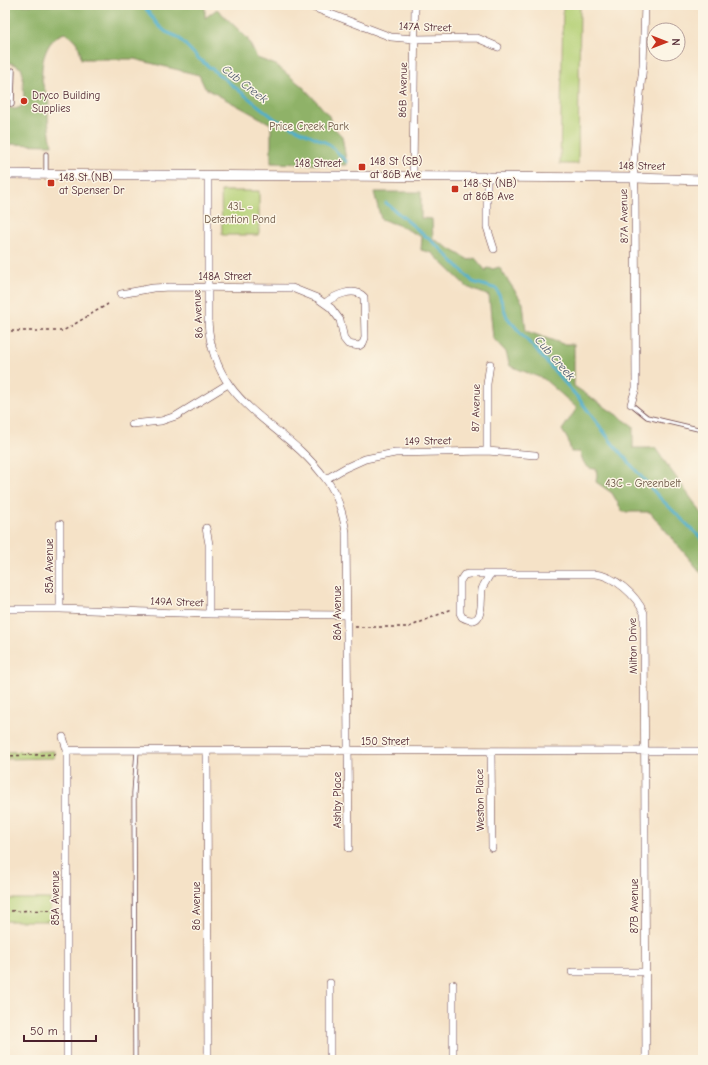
<svg xmlns="http://www.w3.org/2000/svg" width="708" height="1065" font-family="'Comic Neue',sans-serif">
<style>
.green{fill:#b4d076;stroke:#7f7850}
.forest{fill:#8fb267;stroke:#6c6849}
.lines{fill:none;stroke-linecap:round;stroke-linejoin:round}
.stream{stroke:#4eafcd;stroke-width:3}
.service-casing{stroke:#643c42;stroke-width:5}
.minor-casing{stroke:#643c42;stroke-width:8}
.tertiary-casing{stroke:#643c42;stroke-width:10}
.path{stroke:#643c42;stroke-width:1.5;stroke-dasharray:3 3;stroke-linecap:butt}
.service{stroke:#fff;stroke-width:3.5}
.minor{stroke:#fff;stroke-width:7}
.tertiary{stroke:#fff;stroke-width:9}
.poi-dot{fill:#c8321e;stroke:#fcf5e5;stroke-width:1.5}
.labels{text-anchor:middle;dominant-baseline:central;stroke-width:3;stroke-linejoin:round;paint-order:stroke}
.street-label{font-size:11px;fill:#4a1f2b;stroke:#fcf5e5}
.poi-label{font-size:11px;fill:#4a1f2b;stroke:#fcf5e5;text-anchor:start}
.park-label{font-size:11px;fill:#6a5442;stroke:#fcf5e5}
.water-label{font-size:12px;font-style:italic;fill:#4c596c;stroke:#fcf5e5}
</style>
<rect width="100%" height="100%" fill="#fcf5e5"/>
<filter id="ink" filterUnits="userSpaceOnUse"><feTurbulence type="fractalNoise" baseFrequency=".025" numOctaves="2"/><feDisplacementMap in="SourceGraphic" scale="8" xChannelSelector="R" yChannelSelector="G"/><feConvolveMatrix kernelMatrix="1 2 1 2 8 2 1 2 1" color-interpolation-filters="sRGB"/></filter>
<filter id="wash" filterUnits="userSpaceOnUse"><feTurbulence type="fractalNoise" baseFrequency=".012" numOctaves="4" result="noise"/><feDisplacementMap in="SourceGraphic" scale="16" xChannelSelector="R" yChannelSelector="G"/><feGaussianBlur stdDeviation="0.9" result="paint"/><feColorMatrix in="noise" values="0 0 0 0 0 0 0 0 0 0 0 0 0 0 0 0 0 1.4 0 .05"/><feComposite in="paint" operator="in"/></filter>
<g filter="url(#wash)">
<rect width="100%" height="100%" fill="#f5e2c7"/>
<path class="green" d="M563,5H580L578,164H560Z
M221,191H259V235H222Z
M54,751V758L5,759V752Z
M5,899H50V921H5Z"/>
<path class="forest" d="M5,5H205V18L217,9L247,38L257,58L276,65L303,87L317,102L329,116L332,126L342,136L347,165L271,163V124L205,88L199,75L134,59H81C80,47 77,39 65,33C45,38 39,66 43,85C45,91 49,98 49,105C50,108 48,111 48,114C48,124 50,135 52,145L5,144V107L15,109L21,107L24,99L22,69L16,65L5,61Z
M374,192H421V218L432,219L433,239L469,260L475,258L486,271L487,268L493,269L499,267L523,303L526,331L563,344H574V386L633,426V448H655L703,515V575L650,512H623L612,493L596,482L597,475L596,469C585,469 583,462 580,452H571L568,440L562,430L577,408L544,379L510,366L506,352L493,338L489,296L467,287L432,253L421,250L422,237L398,225L381,219Z"/>
<g class="lines">
<path class="stream" d="M143,5L158,25L166,32L178,37L198,58L275,119L329,144L347,162
M386,203L441,249L473,282L497,289L507,317L511,322L580,400L613,444L658,496L703,540"/>
</g>
</g>
<g filter="url(#ink)">
<g class="lines">
<g class="service-casing">
<path id="service" d="M5,97L12,98
M12,105L13,70
M46,173V154
M631,404L647,417L702,430
M135,1060L134,793L137,751"/>
</g>
<g class="minor-casing">
<path id="minor" d="M307,5L391,37L414,39L477,38L498,47
M208,175V321C213,408 282,419 325,478C337,492 343,514 346,532L349,848
M413,176L415,5
M487,176V227L494,249
M121,294L153,288L170,287L292,288L317,298L331,308L340,320L344,339L348,344L359,346L363,343L365,338L364,297C354,286 334,296 325,303
M631,404L636,388L635,190L633,165L643,65L645,5
M132,424L161,421L176,416L228,384
M487,451V384L490,364
M326,479L345,468L365,459L395,453L487,451L535,455
M60,524V609
M206,528L209,544V614
M469,574H490C488,579 484,583 482,589C480,600 486,630 462,617L460,613V581L464,575Z
M490,574H595C615,576 636,595 644,613L646,1060
M5,609H60L209,614L347,615
M63,737L67,750V1060
M67,750L703,751
M207,752L208,1060
M491,752L492,848
M572,972H645
M330,983V1060
M453,984V1060"/>
</g>
<g class="tertiary-casing">
<path id="tertiary" d="M5,174L634,178L703,180"/>
</g>
<path class="path" d="M5,331H63L108,304
M355,627H409L452,609
M5,756L59,754
M5,911L59,910"/>
<use href="#service" class="service"/>
<use href="#minor" class="minor"/>
<use href="#tertiary" class="tertiary"/>
</g>
</g>
<g class="poi-dot">
<circle cx="24" cy="101" r="4"/>
<rect x="358" y="163" width="8" height="8" rx="2"/>
<rect x="47" y="179" width="8" height="8" rx="2"/>
<rect x="451" y="185" width="8" height="8" rx="2"/>
</g>
<g class="labels">
<g class="street-label">
<text transform="translate(425 27) rotate(2)">147A Street</text>
<text transform="translate(403 90) rotate(-89)">86B Avenue</text>
<text x="318" y="163">148 Street</text>
<text transform="translate(642 166) rotate(1)">148 Street</text>
<text transform="translate(624 216) rotate(-91)">87A Avenue</text>
<text x="225" y="276">148A Street</text>
<text transform="translate(198 314) rotate(-93)">86 Avenue</text>
<text transform="translate(476 408) rotate(-89)">87 Avenue</text>
<text transform="translate(428 441) rotate(-1)">149 Street</text>
<text transform="translate(49 566) rotate(-90)">85A Avenue</text>
<text transform="translate(177 602) rotate(2)">149A Street</text>
<text transform="translate(337 613) rotate(-90)">86A Avenue</text>
<text transform="translate(633 646) rotate(-91)">Milton Drive</text>
<text x="385" y="741">150 Street</text>
<text transform="translate(337 800) rotate(-90)">Ashby Place</text>
<text transform="translate(480 800) rotate(-91)">Weston Place</text>
<text transform="translate(55 898) rotate(-90)">85A Avenue</text>
<text transform="translate(196 906) rotate(-90)">86 Avenue</text>
<text transform="translate(634 906) rotate(-90)">87B Avenue</text>
</g>
<g class="poi-label">
<text x="32" y="95">Dryco Building<tspan x="32" dy="13">Supplies</tspan></text>
<text x="370" y="161">148 St (SB)<tspan x="370" dy="13">at 86B Ave</tspan></text>
<text x="59" y="177">148 St (NB)<tspan x="59" dy="13">at Spenser Dr</tspan></text>
<text x="463" y="183">148 St (NB)<tspan x="463" dy="13">at 86B Ave</tspan></text>
</g>
<g class="park-label">
<text x="309" y="126">Price Creek Park</text>
<text x="240" y="206">43L -<tspan x="240" dy="13">Detention Pond</tspan></text>
<text x="643" y="483">43C - Greenbelt</text>
</g>
<g class="water-label">
<text transform="translate(245 84) rotate(38)">Cub Creek</text>
<text transform="translate(555 358) rotate(49)">Cub Creek</text>
</g>
</g>
<rect width="708" height="1065" fill="none" stroke="#fcf5e5" stroke-width="20"/>
<g transform="translate(666 42) rotate(90)"><circle r="19" fill="#fcf5e5" stroke="#b59f9b"/>
<path d="M0-3L7 15L0 10L-7 15Z" fill="#c8321e"/>
<text y="-6" font-size="11" font-weight="bold" text-anchor="middle" fill="#4a1f2b">N</text>
</g>
<path d="M24 1035v6h72v-6" fill="none" stroke="#4a1f2b" stroke-width="2"/>
<text x="30" y="1035" font-size="12" fill="#4a1f2b" stroke="#fcf5e5" stroke-width="3" paint-order="stroke">50 m</text>
</svg>
